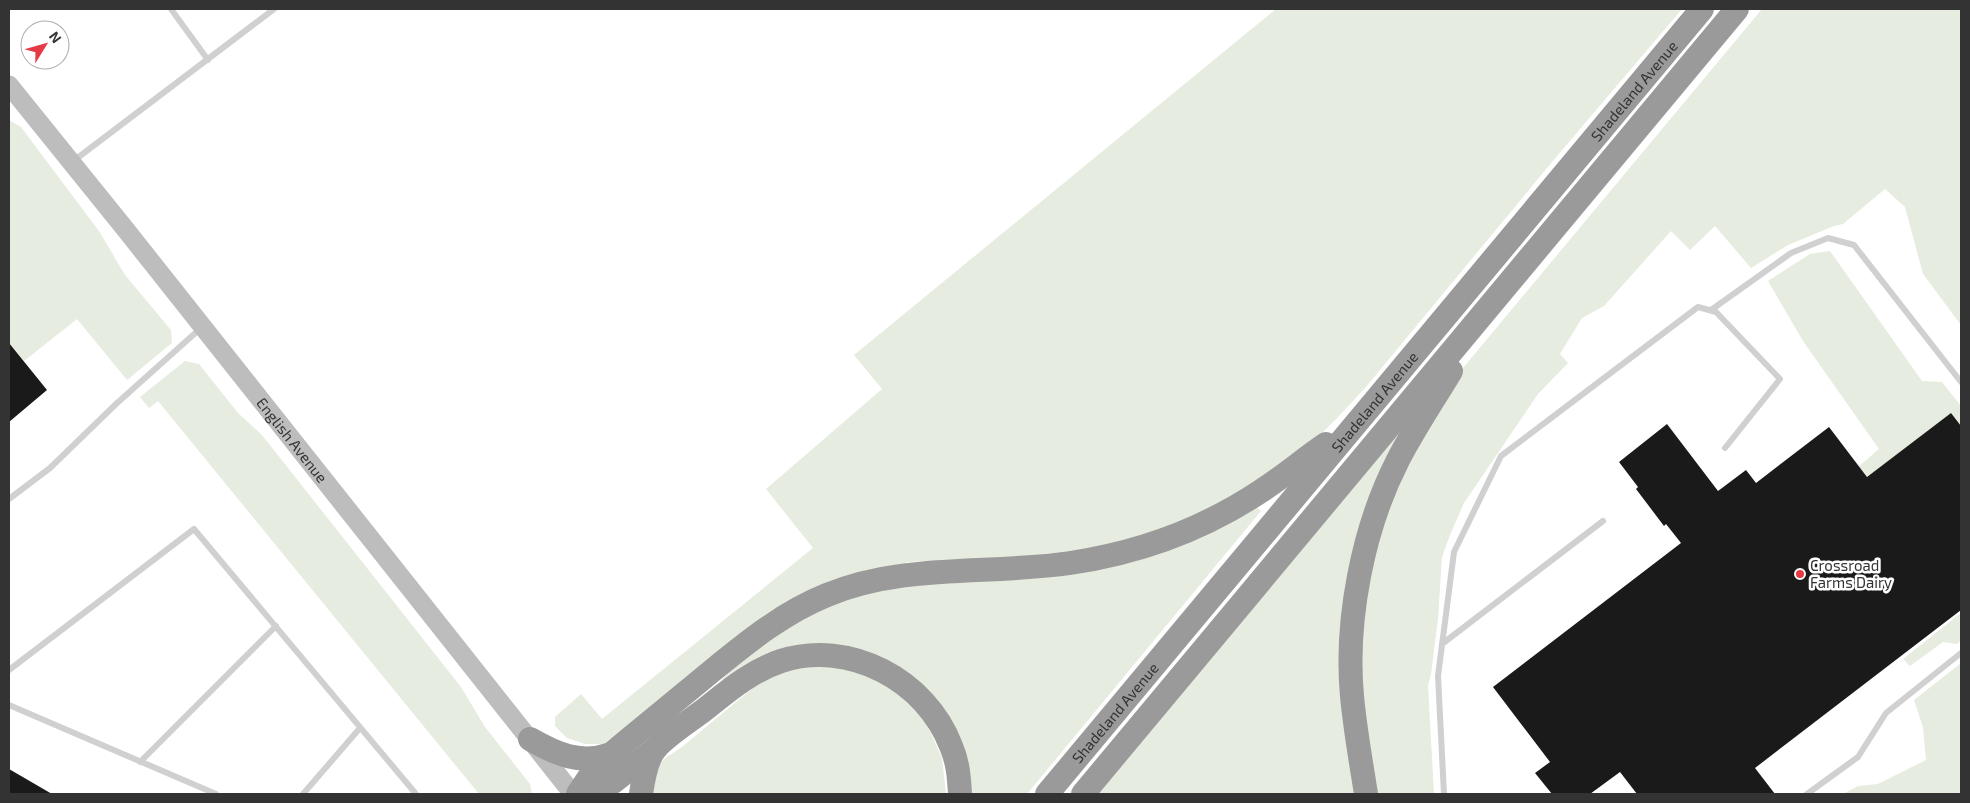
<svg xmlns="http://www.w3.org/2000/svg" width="1970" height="803" font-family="'Exo 2',sans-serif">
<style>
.green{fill:#e6ecdf}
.building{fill:#1a1a1a}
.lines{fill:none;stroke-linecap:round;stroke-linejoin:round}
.lane{stroke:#d0d0d0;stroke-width:6}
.secondary{stroke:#bdbdbd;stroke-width:19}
.highway{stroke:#9a9a9a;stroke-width:24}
.poi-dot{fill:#e63946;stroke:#fff;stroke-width:2}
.labels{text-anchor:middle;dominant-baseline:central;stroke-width:5;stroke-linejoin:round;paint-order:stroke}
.street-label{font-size:15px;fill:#333;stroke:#fff}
.poi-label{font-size:15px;fill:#333;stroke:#fff;text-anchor:start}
</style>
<rect width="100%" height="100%" fill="#fff"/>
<path class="green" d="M1276,9H1682L1552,162L1365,388L1338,417L1314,441L1277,469L1206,512L1133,540L1092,548L1013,558L908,562L856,574L635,721L603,744H585L567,738L555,726V717L581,694L602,719L813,548L766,489L882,389L854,355Z
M1762,9H1961V325L1923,274L1905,207L1885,189L1843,224L1834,226L1788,245L1751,268L1715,226L1690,250L1671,231L1604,306L1582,318L1560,354L1568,363L1538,394L1464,503L1450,535L1442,557L1438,619L1431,674L1428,685L1434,794H1376L1363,711L1360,634L1373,553L1404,466L1458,374Z
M9,120L21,127L99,231L125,275L171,330L172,343L127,380L77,319L24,361L9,343Z
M1830,251L1922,381L1942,382L1961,406V426L1951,413L1867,477L1859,466L1879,449L1803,341L1768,281L1810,254Z
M185,361L199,364L238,413L262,435L461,687L485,727L530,784L532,794H479L158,401L149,408L140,397Z
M1392,434L1401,441L1357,553L1360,794H1099L1358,482Z
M1254,505L1261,511L1027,794H970L966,761L859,652L725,682L722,679L765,638L843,596L993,575Z
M1961,613V640L1957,644L1943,642L1910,666L1903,659Z
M1961,663V794H1843L1858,786L1878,784L1926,760L1923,727L1914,700Z
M836,666L886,683L933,727L929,729L942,758L946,794H650L656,770L664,759L682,747L760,682L797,667Z"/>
<path class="building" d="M9,343L47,390L9,422Z
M1951,413L1961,426V610L1755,768L1775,794H1637L1620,772L1590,794H1552L1535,773L1550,762L1493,687L1681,543L1666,524L1664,526L1636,489L1638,487L1619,462L1667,424L1718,491L1746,470L1756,483L1829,427L1867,477Z
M9,769L52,794H9Z"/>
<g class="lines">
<path class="lane" d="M171,9L208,60
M72,162L274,9
M1711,310L1791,253L1828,238L1854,245L1961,382
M9,499L50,468L116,404L202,327
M1442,644L1603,521
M9,670L194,529L416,794
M9,705L216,794
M140,762L276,626
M303,794L360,728
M1444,794L1438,676L1454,552L1501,456L1698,307L1716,312L1780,379L1725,448
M1807,794L1858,757L1886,713L1961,653"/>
<path class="secondary" id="s1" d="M9,85L126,230L573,794"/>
<g class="highway">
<path d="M530,739C556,754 580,765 611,754"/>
<path d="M578,794L594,770L611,754C643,728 675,701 707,675C745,644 782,613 827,595C905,563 989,575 1070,563C1138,553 1204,529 1261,491C1283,477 1304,459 1326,444"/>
<path d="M583,794L613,782L655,749"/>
<path d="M641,794C643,780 646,759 656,748C666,736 691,720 704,710C728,691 751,671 781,661C849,639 926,680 951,746C958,762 959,777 960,794"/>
<path id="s2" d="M1047,794L1702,9"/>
<path d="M1083,794L1737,9"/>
<path d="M1366,794C1361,762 1355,729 1352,696C1345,620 1363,528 1398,460C1414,429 1433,401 1451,371"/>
</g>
</g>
<circle class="poi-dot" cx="1800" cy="574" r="5"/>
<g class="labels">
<g class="street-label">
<text stroke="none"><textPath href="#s2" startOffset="916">Shadeland Avenue</textPath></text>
<text stroke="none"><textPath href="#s2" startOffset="511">Shadeland Avenue</textPath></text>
<text stroke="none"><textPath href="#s1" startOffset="454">English Avenue</textPath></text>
<text stroke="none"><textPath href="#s2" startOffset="106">Shadeland Avenue</textPath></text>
</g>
<g class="poi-label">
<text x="1810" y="565">Crossroad<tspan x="1810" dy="17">Farms Dairy</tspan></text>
</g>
</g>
<rect width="1970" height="803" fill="none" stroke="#333333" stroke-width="20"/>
<g transform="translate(45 45) rotate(53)"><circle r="24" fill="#ffffff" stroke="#adadad"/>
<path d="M0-4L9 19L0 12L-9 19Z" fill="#e63946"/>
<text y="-8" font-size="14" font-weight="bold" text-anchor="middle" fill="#333333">N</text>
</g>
</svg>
